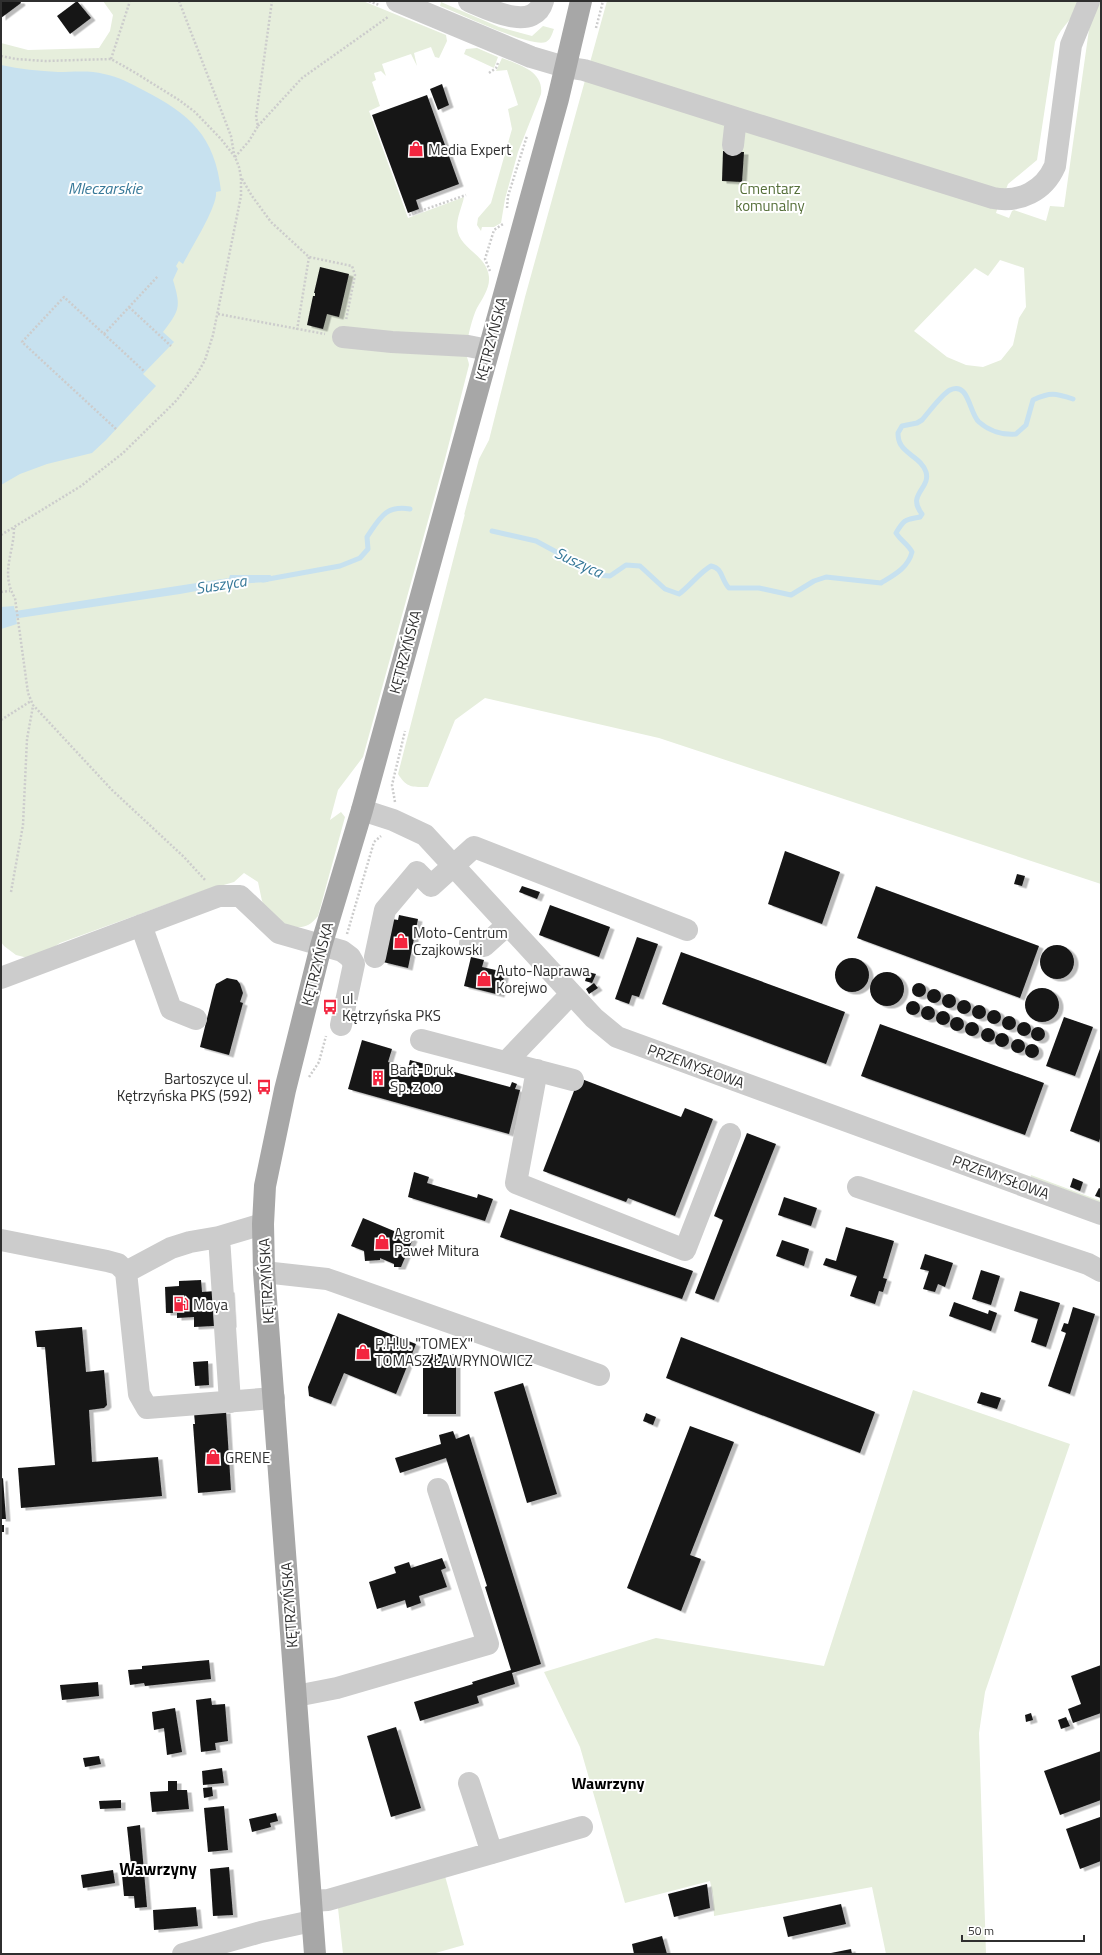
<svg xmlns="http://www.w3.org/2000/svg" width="1102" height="1955" font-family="'Titillium Web',sans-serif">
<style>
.green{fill:#e6eedc;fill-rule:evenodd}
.water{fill:#c7e1ef}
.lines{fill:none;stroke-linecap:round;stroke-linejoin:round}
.stream{stroke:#c7e1ef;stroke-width:5}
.building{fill:#161616;filter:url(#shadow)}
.path{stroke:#ccc;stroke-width:2.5;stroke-dasharray:2 2;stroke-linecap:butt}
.minor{stroke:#ccc;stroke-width:22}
.major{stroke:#a7a7a7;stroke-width:22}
.labels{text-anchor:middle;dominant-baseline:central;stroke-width:4;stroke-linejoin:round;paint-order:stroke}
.poi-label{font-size:15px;fill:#2f2f2f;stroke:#fff;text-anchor:start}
.park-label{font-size:15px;fill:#556f39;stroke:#fff}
.street-label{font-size:15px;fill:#2f2f2f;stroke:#fff}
.water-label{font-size:16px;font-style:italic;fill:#367898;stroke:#fff}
.neighbourhood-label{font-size:16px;font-weight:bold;fill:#000;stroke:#fff}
.quarter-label{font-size:17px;font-weight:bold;fill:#000;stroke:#fff}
</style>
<defs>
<filter id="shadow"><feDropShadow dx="4.5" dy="2.5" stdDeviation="0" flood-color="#0004"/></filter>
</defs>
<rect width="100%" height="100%" fill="#fff"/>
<path class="green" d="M103,1H363L446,35L447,41L439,58L435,57L431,47L414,53L417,66L411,54L382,64L386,76L381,71L374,73L376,80L372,82L380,106L369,111L408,218L464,197C462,207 457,216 457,227C458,249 487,254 489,277C490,288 482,299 477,308C472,318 465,345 467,356C467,359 469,362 469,365L445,459L363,757L338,790L330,820L341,812L345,817L318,916C304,934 292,926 273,920L262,901L258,882L244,873L234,882L203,891L60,943L39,957L28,958L16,955L4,946L1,942V43L28,50L99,48L110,31L113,15Z
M607,1H1085C1076,15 1061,26 1055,42L1037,160L1008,184L1005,192L1002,193L996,213L1009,218L1012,211L1014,210L1046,221L1050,206L1064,207L1093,1H1101V884L659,738L485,698L455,720L428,787C412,787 407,788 398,774L465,514L464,515L479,459L489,440L525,297ZM1000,260L1024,268L1026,307L1019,318L1013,345L1001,360L983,367L966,365L947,357L914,331L975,268L988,276Z
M441,2L499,27L532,36L543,26L554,29C552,34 551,39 546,42C530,48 459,13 440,6Z
M477,48L498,57L494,68L464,54L466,49Z
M502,58C519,65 544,71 541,94L518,152L505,199L501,223L494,227H482L481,231L477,225L478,218L491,203L512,129L508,109L518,105L507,70L496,71Z
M1031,1175L1101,1201V1203L1031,1177Z
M913,1390L1070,1444L985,1692L979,1733L986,1954H886L872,1887L714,1916L713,1896L710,1881L625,1903L580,1747L544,1672L656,1638L824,1666Z
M445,1876L464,1945L432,1954H343L338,1908Z"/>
<path class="water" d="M1,65C20,69 39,71 58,72C73,72 90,70 104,74C119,77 130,83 143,90C190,114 215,136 221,191L216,192C218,206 190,250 183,264L179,261L176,266L178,269L173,280C181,307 180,310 163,332L174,342L143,374L156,386L106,440L92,453L47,464L20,474L1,485Z
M230,575H271L268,582L235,584L180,594L19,618H16L17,624L1,629V607L14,606L15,611L229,578Z"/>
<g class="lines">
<path class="stream" d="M492,531L536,541L599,575L610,576L626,565L640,566L665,589L679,594C691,585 699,573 711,566C723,568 721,580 729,588H759L791,595L814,581L826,577L881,583C894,575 908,568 912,552C908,544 901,541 896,533C905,518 906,520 920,517L922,514C906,494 931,489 926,472C922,459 907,455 901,445C899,442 898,436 898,433L902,426L917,423L922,420C929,412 942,394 950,390C969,381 969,413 979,422C989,431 1003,435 1016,434L1026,425L1033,400C1050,392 1055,393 1073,399
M263,580L340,566L360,558L368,549L367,537C380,518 385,505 410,509"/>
</g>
<path class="building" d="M1,1H20L21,3L1,18Z
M77,1L91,18L70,34L57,16Z
M442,84L449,105L438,110L430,89Z
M427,95L459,184L416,200L419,209L408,213L372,115Z
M723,151L744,152L742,182L722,181Z
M320,267L349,274L339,317L327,314L323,329L307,325L313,296H315V293H314Z
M785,851L840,872L822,924L768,904Z
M1017,874L1025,876L1022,886L1014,884Z
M522,886L540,892L537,899L519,892Z
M876,886L1039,946L1020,998L857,938Z
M550,905L610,927L599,957L539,935Z
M399,915L418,919L408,968L383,962L392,919L398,920Z
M637,937L658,944L639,997L632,995L629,1004L615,999Z
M1040 962a17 17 0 1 1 34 0a17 17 0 1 1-34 0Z
M681,952L845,1012L826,1064L662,1004Z
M471,957L484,960L482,967L505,972L500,995L464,986Z
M835 975a17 17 0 1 1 34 0a17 17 0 1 1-34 0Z
M870 989a17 17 0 1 1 34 0a17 17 0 1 1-34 0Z
M588,972L596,974L592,983L585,981Z
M227,978L237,980L240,984L243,993L240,1002L243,1003L229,1055L200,1047L214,990L216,984Z
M912 990a7 7 0 1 1 14 0a7 7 0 1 1-14 0Z
M594,983L598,988L589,994L586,989Z
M1025 1005a17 17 0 1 1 34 0a17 17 0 1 1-34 0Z
M927 996a7 7 0 1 1 14 0a7 7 0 1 1-14 0Z
M942 1001a7 7 0 1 1 14 0a7 7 0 1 1-14 0Z
M957 1007a7 7 0 1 1 14 0a7 7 0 1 1-14 0Z
M906 1008a7 7 0 1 1 14 0a7 7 0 1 1-14 0Z
M972 1012a7 7 0 1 1 14 0a7 7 0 1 1-14 0Z
M921 1013a7 7 0 1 1 14 0a7 7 0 1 1-14 0Z
M987 1017a7 7 0 1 1 14 0a7 7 0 1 1-14 0Z
M936 1018a7 7 0 1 1 14 0a7 7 0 1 1-14 0Z
M1002 1023a7 7 0 1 1 14 0a7 7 0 1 1-14 0Z
M950 1024a7 7 0 1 1 14 0a7 7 0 1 1-14 0Z
M1064,1017L1093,1027L1075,1076L1046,1066Z
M965 1029a7 7 0 1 1 14 0a7 7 0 1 1-14 0Z
M1017 1029a7 7 0 1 1 14 0a7 7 0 1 1-14 0Z
M880,1024L1044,1083L1025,1135L861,1076Z
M1031 1034a7 7 0 1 1 14 0a7 7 0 1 1-14 0Z
M981 1035a7 7 0 1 1 14 0a7 7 0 1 1-14 0Z
M995 1040a7 7 0 1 1 14 0a7 7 0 1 1-14 0Z
M1011 1046a7 7 0 1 1 14 0a7 7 0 1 1-14 0Z
M362,1040L392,1049L388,1062L408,1068L410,1060L510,1087L512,1082L517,1084L515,1089L520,1090L509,1134L348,1089Z
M1025 1051a7 7 0 1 1 14 0a7 7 0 1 1-14 0Z
M1101,1046V1135L1099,1142L1070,1131Z
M579,1078L681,1117L685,1108L713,1119L675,1216L628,1198L626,1202L543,1171Z
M747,1133L776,1144L714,1300L695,1293L723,1220L714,1216Z
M414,1172L429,1177L427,1183L477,1198L478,1194L493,1199L485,1221L408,1197Z
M1073,1178L1083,1182L1080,1191L1070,1187Z
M1099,1188L1101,1189V1198L1095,1196Z
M784,1197L817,1208L811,1226L778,1215Z
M510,1209L693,1271L682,1299L500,1237Z
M363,1218L413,1239L401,1267H394V1264L380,1258V1260L365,1261L364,1251L351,1246Z
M846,1227L894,1241L883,1278L887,1279L883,1292L879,1291L875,1304L850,1296L857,1276L823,1265L826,1258L836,1261Z
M782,1240L809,1249L804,1266L776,1256Z
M925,1254L953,1263L945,1287L938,1284L935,1292L923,1289L929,1271L920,1269Z
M981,1270L1000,1276L991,1305L972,1299Z
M201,1280L202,1292L230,1290L232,1325L194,1327V1317L177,1318V1313H166L165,1287L179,1286V1281Z
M1020,1291L1060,1303L1046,1347L1031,1342L1038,1319L1014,1311Z
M954,1302L988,1314L989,1310L997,1313L991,1331L949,1316Z
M1073,1307L1095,1314L1070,1394L1048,1386L1066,1333L1061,1331L1064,1323L1068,1324Z
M338,1313L416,1344L396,1394L344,1373L331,1404L309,1396L308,1387Z
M82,1327L86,1372L104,1370L107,1405L104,1408L89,1410L92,1462L158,1457L162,1496L21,1508L18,1468L55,1465L45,1347H37L35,1331Z
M681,1337L875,1412L860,1453L666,1378Z
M423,1354H456V1414H423Z
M208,1361L209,1385L195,1386L193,1362Z
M523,1383L557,1494L527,1503L494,1392Z
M981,1392L1001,1398L997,1409L977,1403Z
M226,1411L231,1490L198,1493L193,1424H195L194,1413Z
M646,1413L656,1417L653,1425L643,1421Z
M690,1426L734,1442L690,1555L701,1559L681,1611L627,1588Z
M453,1431L456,1439L469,1434L541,1664L512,1673L515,1684L477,1696L479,1703L420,1721L414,1702L473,1684L472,1682L511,1670L485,1587L487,1586L446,1458L400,1473L395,1458L441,1444L439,1435Z
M3,1478L6,1519H1V1479Z
M1,1525H4V1532H1Z
M442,1558L446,1568L441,1570L447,1587L419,1596L421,1603L407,1608L405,1600L377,1609L369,1582L396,1573L394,1567L409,1562L411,1568Z
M209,1660L211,1679L145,1686L144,1683L130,1685L128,1670L142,1669V1666Z
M1101,1665V1713L1073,1723L1068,1709L1081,1704L1071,1676Z
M98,1682L99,1696L62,1700L60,1685Z
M211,1698L212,1705L225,1704L228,1741L215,1743L216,1750L201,1752L196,1700Z
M175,1708L182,1752L167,1755L164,1728L154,1730L152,1712Z
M1031,1713L1033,1720L1026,1722L1025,1715Z
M1066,1717L1070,1726L1061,1729L1058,1720Z
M396,1727L421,1808L391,1817L367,1736Z
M1101,1751V1800L1060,1815L1044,1771Z
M99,1756L101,1764L85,1767L83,1758Z
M222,1768L224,1783L203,1785L202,1771Z
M168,1781H177V1790H187L189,1809L152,1812L150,1792L168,1791Z
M212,1787L213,1796L204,1798L203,1788Z
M121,1800V1808L100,1809L99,1801Z
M224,1806L228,1850L208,1852L204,1808Z
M276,1813L278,1821L270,1823L271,1827L252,1832L249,1819Z
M1100,1817L1101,1861L1080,1869L1066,1829Z
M140,1825L147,1907L135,1908L134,1896H124L122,1875L132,1874L127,1827Z
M229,1867L233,1915L213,1916L210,1869Z
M113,1870L115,1883L83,1888L81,1875Z
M707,1884L710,1908L674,1917L668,1894Z
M841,1904L846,1924L788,1937L783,1917Z
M196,1907L198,1926L154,1930L153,1910Z
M662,1936L667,1954H634L632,1944Z
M851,1949L852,1954H831V1953Z"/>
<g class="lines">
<path class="path" d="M179,1L231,136L234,154
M369,1L379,5
M596,28L603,1
M1,56L16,59L45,61L111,59L134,72L179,100L195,112L221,139L235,157L239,167L241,177V196L213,335L205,360L196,376L175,402L123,453L81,486L1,535
M111,59L130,1
M489,73L496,68L498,63
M258,126L302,78L388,17
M235,157L249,141L258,126L256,117L272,1
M242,179L252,196L271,222L309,257L352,266L355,275L346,320
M507,208L508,196L527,136
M409,215L466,195
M490,271L485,259L494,230L503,224
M129,307L171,346
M218,314L325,334
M297,330L309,257
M104,334L158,276
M116,429L22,342L64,297L145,372
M14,528C14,553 0,573 15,598L28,693L33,705L112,790L184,857L206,881
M1,592L10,591
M1,720L31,701
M395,802L392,785L405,731
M11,892L23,825L27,739L33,706
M347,934L374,842L381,836
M309,1077L319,1062L326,1036"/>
<path class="minor" d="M397,1L531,57L565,67L584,70L736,118L733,145
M469,1C488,9 534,33 543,1
M736,118L993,198C1020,203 1044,191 1055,166L1071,45L1089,1
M343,337L392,342L468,346L488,350
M362,810L393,820L425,835L594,1018L617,1037L1101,1214
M141,925L171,1009L196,1019
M470,943L484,946L507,925
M375,957L385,910L417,872L431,886L474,847L687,930
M1,978L219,896H240L279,933L342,951L350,957L354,964L341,1025
M421,1040L573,1080
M506,1062L571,994
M537,1070L516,1183L685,1250L730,1134
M858,1187L1088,1264L1101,1271
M1,1240L107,1261L118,1264L126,1272L139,1394L147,1408L274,1398
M126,1272L171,1248L190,1242L219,1237
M264,1272L327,1279L599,1375
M230,1402L219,1237L263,1224
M296,1696L337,1688L488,1644L438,1489
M469,1783L492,1853
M311,1901L328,1900L582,1827
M183,1954L261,1932L312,1921"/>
<path class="major" d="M315,1954L264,1272L263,1224L265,1186L285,1090L321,946L362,810L558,99L581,1"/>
</g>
<defs>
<g id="shop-bare" transform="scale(1.2)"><path d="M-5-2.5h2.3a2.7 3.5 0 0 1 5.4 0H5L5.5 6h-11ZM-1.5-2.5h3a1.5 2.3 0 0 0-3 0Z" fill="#f3253f" stroke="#fff" stroke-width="2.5" paint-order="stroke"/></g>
<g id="bus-bare" transform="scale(1.2)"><path d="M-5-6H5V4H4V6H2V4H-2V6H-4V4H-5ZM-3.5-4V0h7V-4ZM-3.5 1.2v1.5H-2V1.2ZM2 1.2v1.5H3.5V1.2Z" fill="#f3253f" stroke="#fff" stroke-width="2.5" paint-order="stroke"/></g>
<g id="building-bare" transform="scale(1.2)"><path d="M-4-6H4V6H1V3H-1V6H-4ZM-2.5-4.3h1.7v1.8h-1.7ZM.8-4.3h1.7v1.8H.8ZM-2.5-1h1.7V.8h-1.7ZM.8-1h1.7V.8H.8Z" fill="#f3253f" stroke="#fff" stroke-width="2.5" paint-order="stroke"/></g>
<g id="fuel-bare" transform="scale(1.2)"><path d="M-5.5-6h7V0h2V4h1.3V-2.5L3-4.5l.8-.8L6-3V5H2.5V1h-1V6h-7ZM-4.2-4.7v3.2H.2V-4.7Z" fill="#f3253f" stroke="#fff" stroke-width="2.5" paint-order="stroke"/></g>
</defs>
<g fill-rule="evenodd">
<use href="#shop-bare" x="416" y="149"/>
<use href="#shop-bare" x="401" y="941"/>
<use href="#shop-bare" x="484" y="979"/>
<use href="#bus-bare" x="330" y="1007"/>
<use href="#building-bare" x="378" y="1078"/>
<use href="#bus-bare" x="264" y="1087"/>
<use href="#shop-bare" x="382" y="1242"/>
<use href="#fuel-bare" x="181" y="1304"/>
<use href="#shop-bare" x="363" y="1352"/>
<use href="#shop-bare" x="213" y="1457"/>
</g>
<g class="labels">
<g class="poi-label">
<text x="428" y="149">Media Expert</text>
<text x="413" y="932">Moto-Centrum<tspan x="413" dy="17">Czajkowski</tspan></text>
<text x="496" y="970">Auto-Naprawa<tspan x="496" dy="17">Korejwo</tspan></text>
<text x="342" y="998">ul.<tspan x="342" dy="17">Kętrzyńska PKS</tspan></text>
<text x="390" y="1069">Bart-Druk<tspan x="390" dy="17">Sp. z o.o</tspan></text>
<text x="252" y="1078" text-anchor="end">Bartoszyce ul.<tspan x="252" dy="17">Kętrzyńska PKS (592)</tspan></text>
<text x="394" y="1233">Agromit<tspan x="394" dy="17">Paweł Mitura</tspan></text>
<text x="193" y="1304">Moya</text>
<text x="375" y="1343">P.H.U. "TOMEX"<tspan x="375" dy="17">TOMASZ ŁAWRYNOWICZ</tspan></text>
<text x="225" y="1457">GRENE</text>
</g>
<g class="park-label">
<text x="770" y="188">Cmentarz<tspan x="770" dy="17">komunalny</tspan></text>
</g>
<g class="street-label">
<text transform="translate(491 339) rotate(-75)">KĘTRZYŃSKA</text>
<text transform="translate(405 652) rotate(-75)">KĘTRZYŃSKA</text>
<text transform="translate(317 964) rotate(-75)">KĘTRZYŃSKA</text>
<text transform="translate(696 1066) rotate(20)">PRZEMYSŁOWA</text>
<text transform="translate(1001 1177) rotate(20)">PRZEMYSŁOWA</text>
<text transform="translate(266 1281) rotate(-93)">KĘTRZYŃSKA</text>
<text transform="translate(289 1605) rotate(-94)">KĘTRZYŃSKA</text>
</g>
<g class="water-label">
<text x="105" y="188">Mleczarskie</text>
<text transform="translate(579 562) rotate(25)">Suszyca</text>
<text transform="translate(221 584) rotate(-9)">Suszyca</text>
</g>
<g class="neighbourhood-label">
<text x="608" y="1783">Wawrzyny</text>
</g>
<g class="quarter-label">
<text x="158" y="1869">Wawrzyny</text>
</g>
</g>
<rect width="1102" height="1955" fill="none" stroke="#2f2f2f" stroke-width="4"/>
<path d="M962 1935v6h122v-6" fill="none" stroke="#2f2f2f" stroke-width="2"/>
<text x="968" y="1935" font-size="12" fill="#2f2f2f" stroke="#ffffff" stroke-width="3" paint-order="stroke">50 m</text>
</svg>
